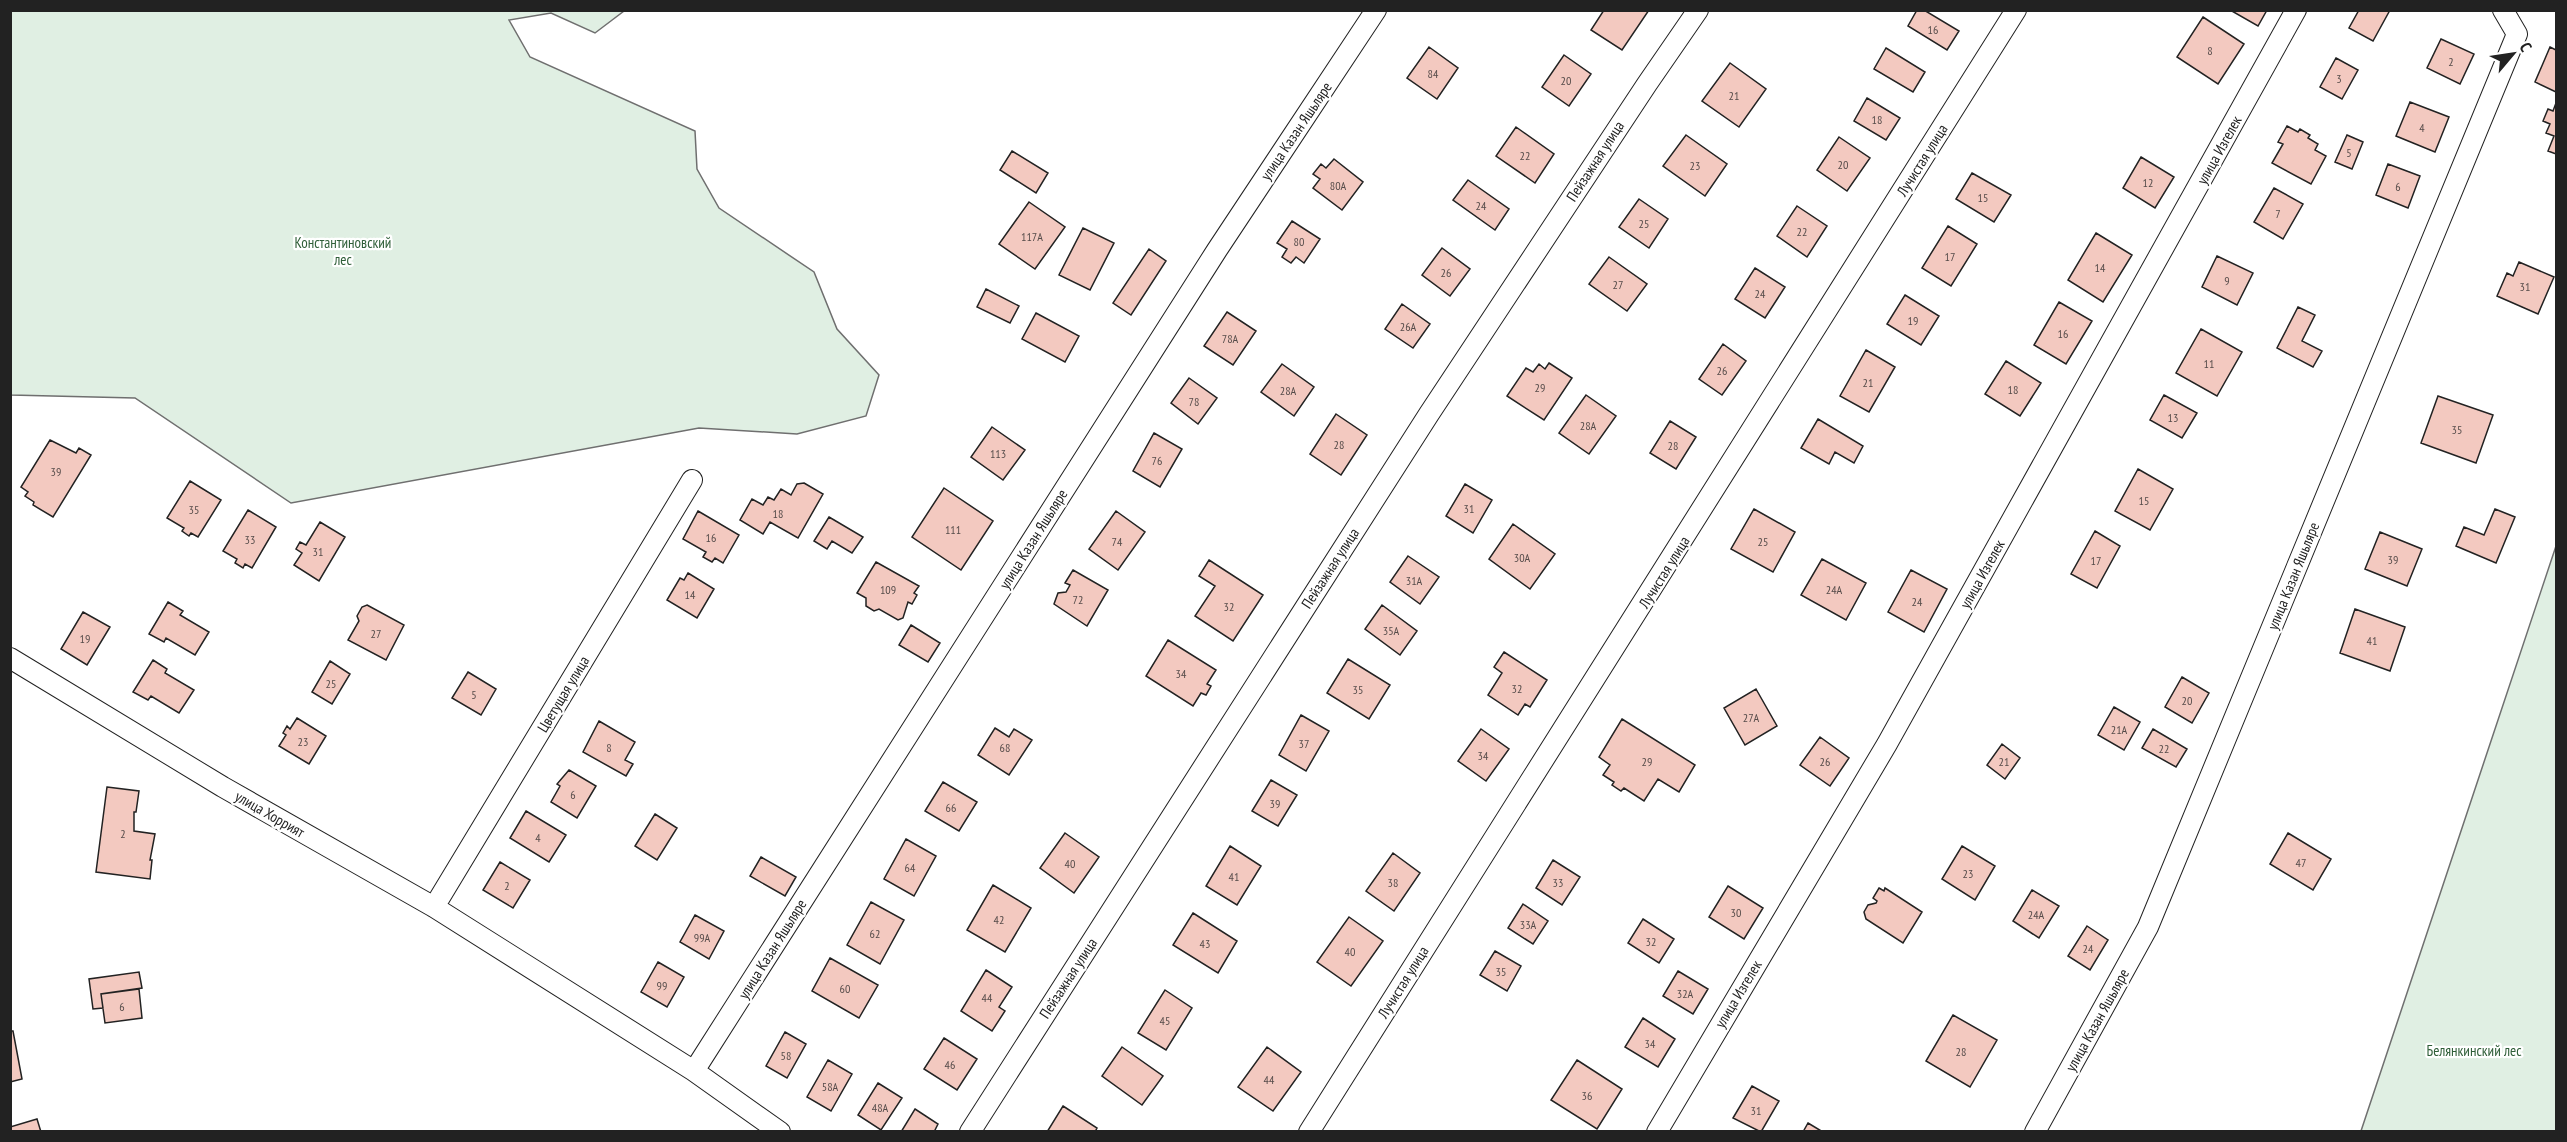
<svg xmlns="http://www.w3.org/2000/svg" width="2567" height="1142" font-family="'PT Sans Narrow',sans-serif">
<style>
.green{fill:#e0efe3;stroke:#6f6f6f;stroke-width:1.5}
.building{fill:#f3c9c0;stroke:#222;stroke-width:1.5}
.lines{fill:none;stroke-linecap:round;stroke-linejoin:round}
.street-casing{stroke:#222;stroke-width:22}
.street{stroke:#fff;stroke-width:20}
.labels{text-anchor:middle;dominant-baseline:central;stroke-width:4.5;stroke-linejoin:round;paint-order:stroke}
.number-label{font-size:12px;fill:#564c4a}
.street-label{font-size:15px;fill:#222;stroke:#fff}
.park-label{font-size:15px;fill:#2f5e38;stroke:#fff}
</style>
<rect width="100%" height="100%" fill="#fff"/>
<path class="green" d="M11,10L624,11L595,33L551,13L509,20L530,57L695,131L697,169L719,208L814,272L837,329L879,375L866,416L797,434L699,428L291,503L135,398L11,395Z
M2556,546V1131H2361Z"/>
<path class="building" d="M1604,10H1649L1622,50L1591,30Z
M1917,10H1924L1959,31L1947,50L1908,26Z
M2230,10H2267L2258,26Z
M2359,10H2390L2373,41L2349,28Z
M2203,17L2244,44L2218,84L2177,57Z
M2441,39L2474,54L2460,84L2427,68Z
M1429,47L1458,68L1437,99L1407,78Z
M2550,47L2556,50V92L2535,82Z
M1886,48L1925,72L1913,92L1874,69Z
M1564,55L1591,74L1569,106L1542,87Z
M2336,58L2358,70L2342,99L2320,87Z
M1730,63L1766,89L1739,127L1702,101Z
M1867,98L1900,118L1886,140L1854,121Z
M2410,102L2449,117L2435,152L2396,136Z
M2556,103V154L2548,151L2554,136L2546,133L2550,124L2543,121L2548,109L2553,111Z
M2287,126L2298,132L2300,129L2310,135L2308,138L2318,144L2315,150L2326,156L2311,184L2272,163L2283,144L2278,142Z
M1516,127L1554,154L1535,183L1496,156Z
M1686,135L1727,164L1705,196L1663,166Z
M2347,135L2363,142L2352,169L2335,162Z
M1839,137L1870,158L1847,191L1817,170Z
M1012,151L1048,173L1036,193L1000,170Z
M2141,157L2174,177L2155,208L2123,188Z
M1334,159L1363,182L1342,210L1313,188L1320,179L1313,174L1321,164L1326,168Z
M2388,164L2420,176L2408,208L2376,195Z
M1972,173L2011,195L1994,222L1956,199Z
M1468,180L1509,209L1495,230L1453,200Z
M2274,188L2303,204L2283,239L2254,222Z
M1639,199L1668,219L1649,248L1619,227Z
M1029,202L1065,227L1035,269L999,244Z
M1797,206L1827,226L1807,257L1777,236Z
M1292,221L1320,239L1304,263L1296,257L1291,263L1282,257L1287,249L1277,243Z
M1948,226L1977,244L1951,286L1922,268Z
M1083,228L1114,243L1090,290L1059,275Z
M2096,233L2132,255L2103,302L2068,280Z
M1442,248L1470,269L1450,296L1422,275Z
M1149,249L1166,261L1131,315L1113,303Z
M2217,256L2253,273L2237,305L2202,287Z
M1609,257L1647,284L1627,311L1589,284Z
M2519,262L2554,277L2538,314L2497,296L2507,273L2513,276Z
M1755,268L1785,287L1765,318L1735,299Z
M986,289L1019,306L1010,323L977,307Z
M1905,295L1939,316L1921,345L1887,324Z
M2059,302L2092,321L2066,364L2034,345Z
M1402,304L1430,324L1413,348L1385,329Z
M2298,307L2315,315L2302,341L2322,351L2313,367L2277,348Z
M1227,312L1256,331L1233,365L1204,346Z
M1036,313L1079,336L1065,362L1022,339Z
M2201,329L2242,352L2217,396L2176,373Z
M1723,344L1746,361L1722,395L1699,379Z
M1866,350L1895,367L1869,412L1840,396Z
M2006,361L2041,383L2020,416L1985,394Z
M1549,363L1572,378L1544,420L1507,396L1526,368L1533,372L1539,364L1545,369Z
M1282,364L1314,387L1294,416L1261,392Z
M1189,378L1217,398L1198,424L1171,403Z
M1586,395L1616,416L1589,454L1559,433Z
M2164,395L2197,413L2182,438L2150,420Z
M2438,396L2493,415L2476,463L2421,443Z
M1336,414L1367,435L1341,475L1310,454Z
M1818,419L1863,446L1854,463L1835,452L1829,464L1801,448Z
M1670,421L1696,437L1676,469L1650,453Z
M992,427L1025,450L1003,480L971,457Z
M1154,433L1182,449L1160,487L1133,471Z
M50,440L76,453L79,448L91,455L53,517L33,505L34,502L25,496L28,492L21,487Z
M2138,469L2173,489L2150,530L2115,511Z
M190,481L221,500L198,537L191,533L189,536L182,531L184,528L167,518Z
M804,483L823,494L798,538L770,522L763,534L740,520L752,499L763,505L768,497L774,500L781,489L791,495L797,484Z
M1465,484L1492,500L1473,533L1446,516Z
M944,488L993,521L961,570L912,537Z
M1754,509L1795,532L1773,572L1731,549Z
M2495,509L2515,517L2496,563L2456,546L2464,527L2484,535Z
M248,510L276,527L252,568L245,564L243,568L235,563L237,559L223,551Z
M698,511L739,535L723,563L715,558L712,562L703,557L706,552L683,539Z
M1116,511L1145,532L1118,570L1089,549Z
M829,517L863,537L852,553L832,541L827,549L814,541Z
M320,522L345,537L319,581L294,565L302,553L296,549L300,542L306,545Z
M1513,524L1555,554L1530,589L1489,559Z
M2095,531L2120,546L2097,588L2071,574Z
M2380,532L2422,549L2407,586L2365,569Z
M1408,556L1439,577L1420,604L1390,582Z
M1822,559L1866,583L1846,620L1801,595Z
M1209,560L1263,595L1233,641L1195,616L1215,586L1199,576Z
M876,562L919,586L914,593L917,595L912,604L908,602L903,618L898,620L879,609L874,611L866,606V598L857,593Z
M1073,570L1108,590L1087,626L1054,604L1058,593L1066,592L1070,585L1065,583Z
M1911,570L1947,589L1924,632L1888,612Z
M688,573L714,589L697,618L667,600L680,578L684,580Z
M168,602L183,611L180,615L209,632L195,655L166,638L164,642L149,634Z
M367,605L404,625L386,660L348,640L359,621L357,616L362,607Z
M1382,605L1417,631L1400,655L1365,629Z
M2355,609L2405,627L2390,671L2340,653Z
M83,612L110,627L87,665L61,649Z
M911,625L940,643L928,662L899,645Z
M1168,640L1216,670L1207,684L1211,686L1206,695L1201,693L1193,706L1146,676Z
M1504,652L1547,680L1530,707L1525,704L1518,715L1488,695L1502,673L1494,667Z
M1348,659L1390,685L1369,719L1327,693Z
M153,660L167,669L165,673L194,690L179,713L151,696L148,700L133,692Z
M330,661L350,674L332,704L312,692Z
M468,672L496,689L481,715L452,698Z
M2182,677L2209,693L2192,723L2165,707Z
M1756,689L1777,726L1745,745L1724,708Z
M2114,707L2140,722L2124,750L2098,735Z
M1301,715L1329,731L1306,771L1279,755Z
M297,718L326,736L309,764L279,746L286,735L283,733L287,726L290,729Z
M1622,719L1695,765L1679,792L1658,779L1644,801L1624,788L1621,791L1612,785L1614,782L1603,775L1610,765L1599,757Z
M599,721L635,742L625,760L633,764L626,776L583,752Z
M995,728L1009,737L1014,729L1032,740L1009,775L978,755Z
M1481,729L1509,749L1486,781L1458,761Z
M2153,729L2187,749L2176,767L2142,748Z
M1820,737L1849,758L1830,786L1800,765Z
M2002,744L2020,758L2005,779L1987,765Z
M569,770L596,786L577,818L551,802L560,786L557,784Z
M1271,780L1297,795L1278,826L1252,811Z
M943,782L977,802L959,831L925,811Z
M107,787L139,791L136,812H134V831L155,834L150,860H152L150,879L96,872Z
M526,811L566,835L549,862L510,838Z
M655,814L677,828L657,860L635,846Z
M1065,833L1099,857L1074,893L1040,868Z
M2288,833L2331,859L2313,890L2270,864Z
M906,839L936,856L914,896L884,879Z
M1230,846L1261,866L1237,905L1206,886Z
M1962,846L1995,866L1975,900L1942,879Z
M1393,853L1420,873L1394,911L1366,891Z
M761,857L796,877L785,896L750,876Z
M1553,860L1580,877L1562,905L1536,888Z
M500,862L530,880L513,908L483,890Z
M993,885L1031,908L1005,952L967,930Z
M1728,886L1763,908L1744,939L1709,917Z
M1879,888L1884,891L1885,888L1922,912L1903,943L1866,919L1864,912L1868,905L1876,903L1877,901L1873,898Z
M2032,890L2059,906L2039,938L2013,921Z
M871,902L904,920L880,964L847,945Z
M1523,904L1548,921L1533,944L1508,928Z
M1193,913L1237,941L1218,973L1173,945Z
M695,915L724,931L709,959L680,942Z
M1349,917L1383,941L1351,986L1317,962Z
M1643,919L1674,939L1659,963L1628,943Z
M2087,926L2108,940L2090,970L2068,956Z
M1495,951L1521,966L1507,991L1480,975Z
M830,958L878,985L859,1018L812,991Z
M658,962L684,977L667,1007L641,992Z
M986,970L1012,987L999,1007L1005,1011L992,1031L961,1011Z
M1678,971L1708,989L1693,1014L1663,996Z
M139,972L142,988L101,994L103,1008L93,1009L89,979Z
M139,989L142,1018L105,1023L101,994Z
M139,989L142,1018L105,1023L101,994Z
M1165,990L1192,1008L1166,1050L1138,1033Z
M1953,1015L1997,1040L1970,1087L1926,1061Z
M1643,1018L1675,1039L1658,1067L1625,1047Z
M10,1031H13L22,1079L10,1082Z
M785,1032L806,1044L787,1078L766,1066Z
M944,1038L977,1059L957,1090L924,1069Z
M1122,1047L1163,1076L1142,1105L1102,1076Z
M1267,1047L1301,1072L1273,1111L1238,1087Z
M828,1060L852,1074L831,1111L807,1097Z
M1577,1060L1622,1089L1597,1129L1551,1100Z
M878,1083L902,1098L881,1130L858,1115Z
M1752,1086L1779,1101L1761,1132L1733,1118Z
M1063,1106L1097,1128L1095,1132H1047Z
M915,1109L938,1124L934,1132H901Z
M37,1119L41,1132H10V1127Z
M1808,1123L1823,1132H1803Z"/>
<g class="lines">
<g class="street-casing">
<path id="street" d="M10,658L223,787L434,907L694,1071L780,1132
M434,907L692,480
M694,1071L1217,250L1376,10
M970,1132L1429,414L1647,84L1698,10
M1309,1132L2016,10
M1657,1132L1887,744L2296,10
M2035,1132L2148,927L2517,34L2503,10"/>
</g>
<use href="#street" class="street"/>
</g>
<g class="labels">
<g class="number-label">
<text x="1933" y="29">16</text>
<text x="2210" y="50">8</text>
<text x="2451" y="61">2</text>
<text x="1433" y="73">84</text>
<text x="2339" y="78">3</text>
<text x="1566" y="80">20</text>
<text x="1734" y="95">21</text>
<text x="1877" y="119">18</text>
<text x="2422" y="127">4</text>
<text x="2349" y="152">5</text>
<text x="1525" y="155">22</text>
<text x="1843" y="164">20</text>
<text x="1695" y="165">23</text>
<text x="2148" y="182">12</text>
<text x="1338" y="185">80А</text>
<text x="2398" y="186">6</text>
<text x="1983" y="197">15</text>
<text x="1481" y="205">24</text>
<text x="2278" y="213">7</text>
<text x="1644" y="223">25</text>
<text x="1802" y="231">22</text>
<text x="1032" y="236">117А</text>
<text x="1299" y="241">80</text>
<text x="1950" y="256">17</text>
<text x="2100" y="267">14</text>
<text x="1446" y="272">26</text>
<text x="2227" y="280">9</text>
<text x="1618" y="284">27</text>
<text x="2525" y="286">31</text>
<text x="1760" y="293">24</text>
<text x="1913" y="320">19</text>
<text x="1408" y="326">26А</text>
<text x="2063" y="333">16</text>
<text x="1230" y="338">78А</text>
<text x="2209" y="363">11</text>
<text x="1722" y="370">26</text>
<text x="1868" y="382">21</text>
<text x="1540" y="387">29</text>
<text x="2013" y="389">18</text>
<text x="1288" y="390">28А</text>
<text x="1194" y="401">78</text>
<text x="2173" y="417">13</text>
<text x="1588" y="425">28А</text>
<text x="2457" y="429">35</text>
<text x="1339" y="444">28</text>
<text x="1673" y="445">28</text>
<text x="998" y="453">113</text>
<text x="1157" y="460">76</text>
<text x="56" y="471">39</text>
<text x="2144" y="500">15</text>
<text x="1469" y="508">31</text>
<text x="194" y="509">35</text>
<text x="778" y="513">18</text>
<text x="953" y="529">111</text>
<text x="711" y="537">16</text>
<text x="250" y="539">33</text>
<text x="1117" y="541">74</text>
<text x="1763" y="541">25</text>
<text x="318" y="551">31</text>
<text x="1522" y="557">30А</text>
<text x="2393" y="559">39</text>
<text x="2096" y="560">17</text>
<text x="1414" y="580">31А</text>
<text x="888" y="589">109</text>
<text x="1834" y="589">24А</text>
<text x="690" y="594">14</text>
<text x="1078" y="599">72</text>
<text x="1917" y="601">24</text>
<text x="1229" y="606">32</text>
<text x="1391" y="630">35А</text>
<text x="376" y="633">27</text>
<text x="85" y="638">19</text>
<text x="2372" y="640">41</text>
<text x="1181" y="673">34</text>
<text x="331" y="683">25</text>
<text x="1517" y="688">32</text>
<text x="1358" y="689">35</text>
<text x="474" y="694">5</text>
<text x="2187" y="700">20</text>
<text x="1751" y="717">27А</text>
<text x="2119" y="729">21А</text>
<text x="303" y="741">23</text>
<text x="1304" y="743">37</text>
<text x="609" y="747">8</text>
<text x="1005" y="747">68</text>
<text x="2164" y="748">22</text>
<text x="1483" y="755">34</text>
<text x="1647" y="761">29</text>
<text x="1825" y="761">26</text>
<text x="2004" y="761">21</text>
<text x="573" y="794">6</text>
<text x="1275" y="803">39</text>
<text x="951" y="807">66</text>
<text x="123" y="833">2</text>
<text x="538" y="837">4</text>
<text x="2301" y="862">47</text>
<text x="1070" y="863">40</text>
<text x="910" y="867">64</text>
<text x="1968" y="873">23</text>
<text x="1234" y="876">41</text>
<text x="1393" y="882">38</text>
<text x="1558" y="882">33</text>
<text x="507" y="885">2</text>
<text x="1736" y="912">30</text>
<text x="2036" y="914">24А</text>
<text x="999" y="919">42</text>
<text x="1528" y="924">33А</text>
<text x="875" y="933">62</text>
<text x="702" y="937">99А</text>
<text x="1651" y="941">32</text>
<text x="1205" y="943">43</text>
<text x="2088" y="948">24</text>
<text x="1350" y="951">40</text>
<text x="1501" y="971">35</text>
<text x="662" y="985">99</text>
<text x="845" y="988">60</text>
<text x="1685" y="993">32А</text>
<text x="987" y="997">44</text>
<text x="122" y="1006">6</text>
<text x="1165" y="1020">45</text>
<text x="1650" y="1043">34</text>
<text x="1961" y="1051">28</text>
<text x="786" y="1055">58</text>
<text x="950" y="1064">46</text>
<text x="1269" y="1079">44</text>
<text x="830" y="1086">58А</text>
<text x="1587" y="1095">36</text>
<text x="880" y="1107">48А</text>
<text x="1756" y="1110">31</text>
</g>
<g class="street-label">
<text transform="translate(1296 131) rotate(-56)">улица Казан Яшьляре</text>
<text transform="translate(2219 150) rotate(-61)">улица Изгелек</text>
<text transform="translate(1922 160) rotate(-58)">Лучистая улица</text>
<text transform="translate(1595 161) rotate(-57)">Пейзажная улица</text>
<text transform="translate(1033 539) rotate(-58)">улица Казан Яшьляре</text>
<text transform="translate(1330 568) rotate(-57)">Пейзажная улица</text>
<text transform="translate(1664 572) rotate(-58)">Лучистая улица</text>
<text transform="translate(1982 574) rotate(-61)">улица Изгелек</text>
<text transform="translate(2293 576) rotate(-68)">улица Казан Яшьляре</text>
<text transform="translate(563 694) rotate(-59)">Цветущая улица</text>
<text transform="translate(270 814) rotate(30)">улица Хоррият</text>
<text transform="translate(772 949) rotate(-58)">улица Казан Яшьляре</text>
<text transform="translate(1068 978) rotate(-57)">Пейзажная улица</text>
<text transform="translate(1403 982) rotate(-58)">Лучистая улица</text>
<text transform="translate(1738 994) rotate(-59)">улица Изгелек</text>
<text transform="translate(2097 1020) rotate(-61)">улица Казан Яшьляре</text>
</g>
<g class="park-label">
<text x="343" y="242">Константиновский<tspan x="343" dy="17">лес</tspan></text>
<text x="2474" y="1050">Белянкинский лес</text>
</g>
</g>
<rect width="2567" height="1142" fill="none" stroke="#222222" stroke-width="24"/>
<g transform="translate(2513 54) rotate(61)" stroke="#ffffff" stroke-width="4.5" paint-order="stroke">
<path d="M0-4.5L10 22L0 15L-10 22Z" fill="#222222"/>
<text y="-9" font-size="16" font-weight="bold" text-anchor="middle" fill="#222222">С</text>
</g>
</svg>
